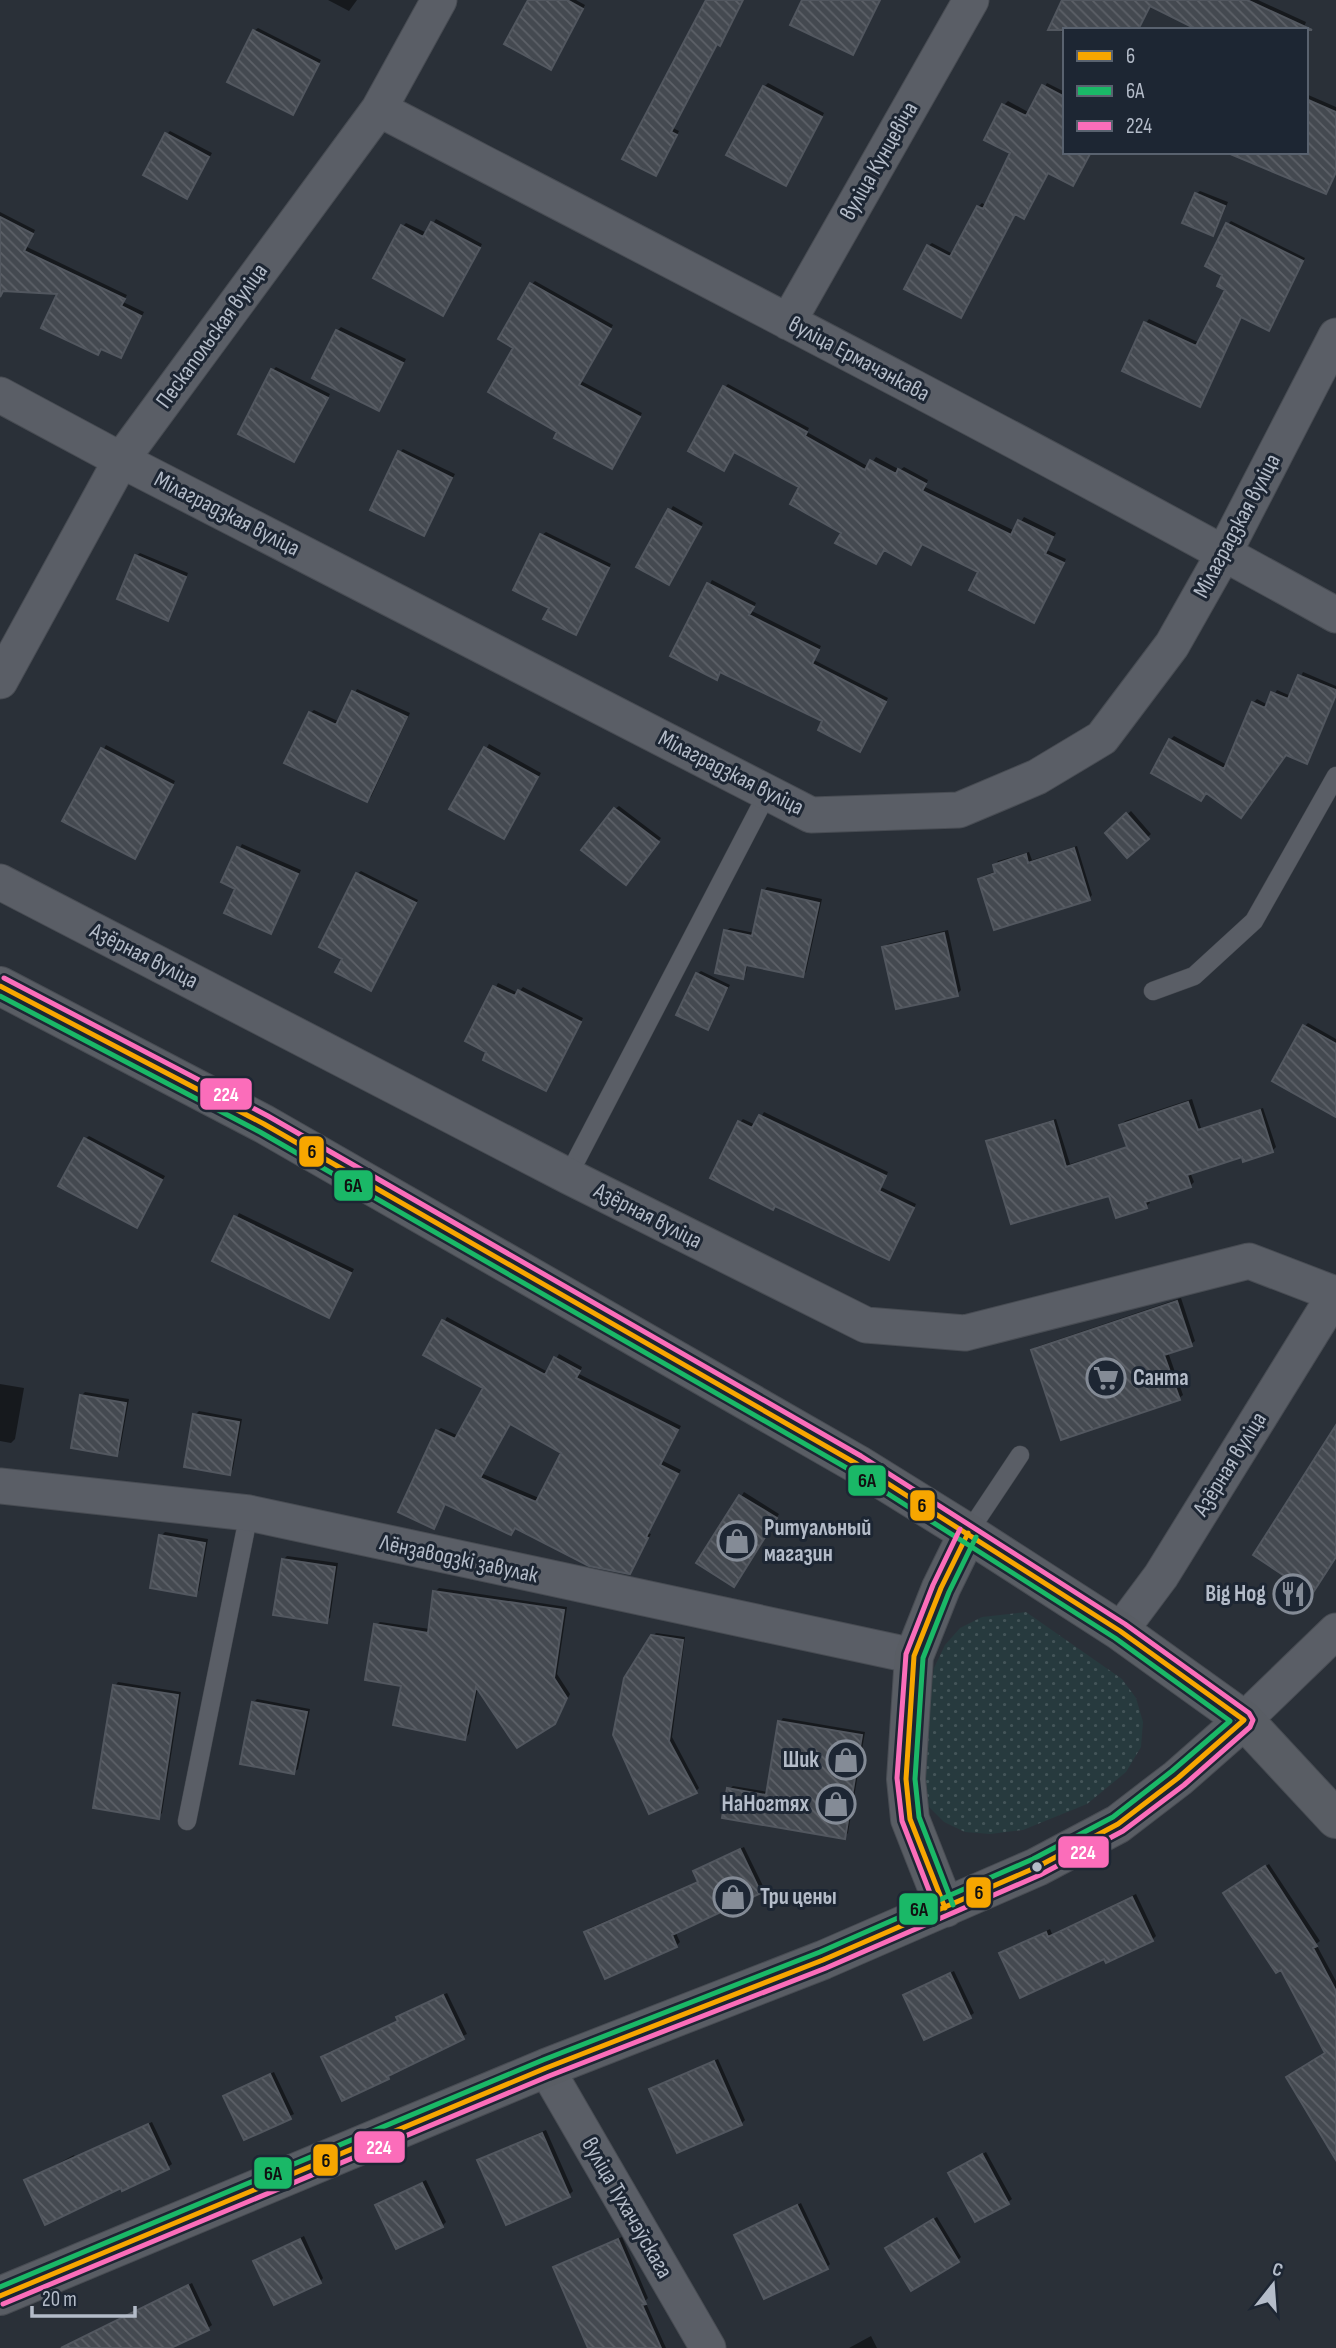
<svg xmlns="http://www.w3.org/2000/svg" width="1336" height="2348" font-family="'Sofia Sans Condensed',sans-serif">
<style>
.grass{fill:url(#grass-dots)}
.shadow{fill:#0007;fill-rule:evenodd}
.building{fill:url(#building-back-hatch);stroke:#52575f;stroke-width:2;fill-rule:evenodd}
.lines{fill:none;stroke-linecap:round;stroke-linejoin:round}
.lane-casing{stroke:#484c53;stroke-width:19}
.street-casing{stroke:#484c53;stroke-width:37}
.secondary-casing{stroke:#484c53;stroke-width:40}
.lane{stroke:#5a5e66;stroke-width:18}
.street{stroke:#5a5e66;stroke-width:35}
.secondary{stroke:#595d64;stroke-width:38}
.bus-1-casing{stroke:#1d2633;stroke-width:10}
.bus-2-casing{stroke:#1d2633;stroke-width:10}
.bus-3-casing{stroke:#1d2633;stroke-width:10}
.bus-1{stroke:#f7a600;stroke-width:5}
.bus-2{stroke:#1ab867;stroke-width:5}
.bus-3{stroke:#fb6dba;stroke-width:5}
.bus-dot{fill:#b4bcc9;stroke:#1d2633;stroke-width:2.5}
.labels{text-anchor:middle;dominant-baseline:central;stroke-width:6;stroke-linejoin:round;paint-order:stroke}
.street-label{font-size:23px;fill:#b4bcc9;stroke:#1d2633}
.poi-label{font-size:23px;font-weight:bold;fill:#b4bcc9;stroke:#1d2633;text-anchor:start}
.line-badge{stroke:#1d2633;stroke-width:2.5}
.badge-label{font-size:19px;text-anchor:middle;font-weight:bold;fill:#fff}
.pale-badge-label{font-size:19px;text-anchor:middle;font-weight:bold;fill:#111}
</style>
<defs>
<pattern id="grass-dots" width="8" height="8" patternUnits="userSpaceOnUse" patternTransform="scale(1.75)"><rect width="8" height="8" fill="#273a3e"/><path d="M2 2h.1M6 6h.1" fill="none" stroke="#445559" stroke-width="1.8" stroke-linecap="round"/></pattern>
<pattern id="building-back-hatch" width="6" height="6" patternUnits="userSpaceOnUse" patternTransform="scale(1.75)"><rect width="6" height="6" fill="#444950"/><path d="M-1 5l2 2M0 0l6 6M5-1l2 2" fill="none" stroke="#5d6168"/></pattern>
</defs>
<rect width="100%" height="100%" fill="#2a3038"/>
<path class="grass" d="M1026,1612L1122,1679L1136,1698L1143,1722L1141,1747L1126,1772L1087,1804L1023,1830L990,1834L965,1832L944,1822L928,1806L918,1769L934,1668L945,1645L960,1628L982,1617Z"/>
<path class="shadow" d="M328,0H357L349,11Z
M530,0H576L585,5L554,64Z
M707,0H744L724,40L720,44L718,43L673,128L679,131L656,174Z
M804,0H880L853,53Z
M1064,0H1258L1306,22L1303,30L1151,4L1139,30H1065V33L1051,27Z
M258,28L321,60L292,113L254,31Z
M768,83L824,113L786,184L764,87Z
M1047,83L1065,92V152H1091L1073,184L1049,171L1028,213L1024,217L1016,213L961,316L928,246L932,243L953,254L978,207L982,203L987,206L1012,152L1004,105L1008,101L1030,113Z
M1306,94L1336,107V173L1326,192L1264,166L1270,152H1306Z
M170,131L212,153L190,193L167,134Z
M1200,191L1228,202L1216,230L1213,234L1196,194Z
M0,212L35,230L27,247L127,295L123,302L144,312L121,356L102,349L98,353L60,292L0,290Z
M436,219L482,244L446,310L403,226L406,223L427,233Z
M1231,221L1305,258L1268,329L1242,316L1203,401L1199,404L1146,323L1149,319L1200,343L1228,290L1225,274L1227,225Z
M535,281L613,325L581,381L642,413L612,467L560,431L515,347L532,284Z
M341,327L406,359L379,409L337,331Z
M276,367L330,394L294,460L273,370Z
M728,384L809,428L807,432L869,467L876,457L900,470L904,467L928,480L925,487L1015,531L1024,517L1056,533L1047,550L1066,559L1037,617L1033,621L980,571L923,543L911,563L885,549L876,562L843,532L802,487L725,387Z
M403,449L455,474L424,534L400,452Z
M673,506L703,523L669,583L639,566Z
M546,532L611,564L575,633L551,607L542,535Z
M140,553L188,573L171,615L167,619L136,556Z
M712,580L756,603L752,611L821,646L814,660L888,698L860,750L825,720L721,671L716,677L672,655Z
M1303,672L1336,686V697L1310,758L1307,762L1286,753L1244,812L1170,740L1174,736L1227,765L1253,703L1257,699L1268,705L1277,690L1291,696Z
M357,689L410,713L371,797L367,800L310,713L314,710L340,722Z
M489,744L541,773L507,834L451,808Z
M106,745L175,781L138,853L65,821Z
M619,806L661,838L629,879L615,809Z
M1131,811L1151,834L1128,856L1107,833Z
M242,844L301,870L274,928L270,932L238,888L223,881Z
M1077,846L1092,895L1089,898L980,879L983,876L996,871L995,865L998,861L1029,852L1032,860Z
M361,871L418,900L371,988L344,958L357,874Z
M767,887L822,899L806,972L802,975L748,963L746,973L742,977L726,931L730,928L755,933L764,891Z
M948,930L961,990L957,994L884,947L888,944Z
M701,971L730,985L707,1028L697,974Z
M498,983L518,993L523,987L583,1018L545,1089L489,1052L467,1041Z
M1308,1023L1336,1039V1115L1305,1026Z
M1192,1099L1201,1128L1263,1108L1276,1147L1272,1151L1243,1155L1190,1172L1194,1182L1190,1186L1149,1199L1150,1203L1146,1206L1110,1194L988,1141L992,1138L1056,1119L1070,1164L1128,1146L1121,1125L1125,1121Z
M764,1112L888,1172L881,1187L916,1204L888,1258L740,1122L743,1119L756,1125Z
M89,1136L165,1176L140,1222L85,1139Z
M239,1213L354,1269L329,1316L215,1260Z
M1181,1298L1195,1341L1191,1344L1168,1352L1183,1395L1179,1398L1033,1351L1036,1347Z
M447,1317L548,1372L559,1354L582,1367L579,1374L681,1426L663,1461L681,1470L648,1533L651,1534L630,1572L516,1526L511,1533L447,1503L434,1527L437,1431L441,1428L459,1436L485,1387L425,1355ZM510,1422L563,1452L539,1498L483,1474Z
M0,1384L24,1388L15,1439L11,1443L0,1441Z
M85,1392L129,1399L120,1450L116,1454L82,1395Z
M199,1411L242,1419L233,1469L230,1473L195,1415Z
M744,1492L779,1514L737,1581L699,1563Z
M165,1532L208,1539L199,1590L196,1594L161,1536Z
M287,1556L338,1563L330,1618L326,1621L283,1560Z
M439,1588L567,1607L557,1674L570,1694L558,1718L478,1687L469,1734L465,1738L403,1685L376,1625L380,1622L430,1629L435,1592Z
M656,1633L685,1637L672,1737L699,1788L696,1791L650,1812L652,1637Z
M118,1682L181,1692L162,1813L158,1817L115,1686Z
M257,1699L310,1709L298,1769L294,1772L254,1702Z
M783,1718L865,1732L848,1833L844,1837L729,1789L733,1786L768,1792L780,1722Z
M744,1847L764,1888L760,1892L675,1931L680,1942L676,1946L586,1932L590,1928L700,1880L695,1871L699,1868Z
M1269,1864L1320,1941L1316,1944L1336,1981V2036L1282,1967L1229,1890Z
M1136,1894L1156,1936L1152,1940L1105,1957L1001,1954L1050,1929L1052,1934Z
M954,1971L974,2013L970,2016L905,1996Z
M447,1993L467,2034L391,2072L388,2078L323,2057L327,2053L399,2020L398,2017L402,2014Z
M718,2059L745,2120L741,2124L651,2089L655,2086Z
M274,2072L294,2114L245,2138L225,2096Z
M152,2122L172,2164L168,2167L122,2186L26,2181L74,2155L75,2157Z
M546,2130L573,2191L569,2195L479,2161L483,2157Z
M986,2152L1012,2199L1008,2202L950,2173Z
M426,2180L446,2222L442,2226L377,2205Z
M801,2203L830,2264L827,2267L736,2236Z
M937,2217L961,2257L958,2260L887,2248Z
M304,2236L323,2278L320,2282L255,2261Z
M622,2237L648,2298L645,2301L666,2348H590L555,2267L559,2264Z
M192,2283L212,2325L208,2328L167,2348H68L71,2343Z
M871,2336L877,2348H849Z"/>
<path class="building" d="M528,0H567L583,9L551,70L504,44Z
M706,0H743L720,46L717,44L671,132L677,135L656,176L622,159Z
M802,0H880L853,55L790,25Z
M1062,0H1247L1312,30H1198L1150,6L1138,30H1048Z
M253,30L319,64L293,115L227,82Z
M1042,85L1065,97V152H1091L1073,186L1048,173L1024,219L1015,214L961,318L904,289L927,245L950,257L977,206L983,209L1010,153L984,140L1002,104L1026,116Z
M763,86L822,117L786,186L726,155Z
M1306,99L1336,112V172L1326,194L1228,153L1306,152Z
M165,133L209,157L187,199L143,175Z
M1195,193L1225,206L1213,236L1182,223Z
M0,217L33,234L24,251L125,299L121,306L141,316L121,358L101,349L98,355L41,328L57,294L3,291L0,297Z
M431,222L480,248L443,316L373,278L401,225L423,237Z
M1226,223L1303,261L1269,331L1241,317L1200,407L1122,371L1144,322L1196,346L1225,290L1217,286L1222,275L1205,266Z
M530,283L611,329L579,385L640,417L612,469L554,438L557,432L488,392L513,348L498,339Z
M336,330L403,363L379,411L312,378Z
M271,369L328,398L294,462L238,434Z
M723,386L807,432L805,436L865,470L870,460L896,474L898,469L926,484L922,491L1011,535L1018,520L1053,537L1045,554L1064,563L1034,623L969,590L978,572L922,544L911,565L884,550L876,564L835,543L841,533L790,504L799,487L734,452L724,471L688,451Z
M398,451L452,478L424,536L370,510Z
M668,509L701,527L669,585L636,567Z
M540,534L609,568L576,635L543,619L549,608L513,590Z
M135,555L186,577L168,621L117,599Z
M707,583L754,607L749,615L819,650L812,664L886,702L860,752L818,730L822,721L720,672L717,680L670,656Z
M1298,675L1336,690V695L1307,764L1286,755L1241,818L1206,793L1201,801L1151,773L1169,739L1224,769L1252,702L1265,708L1271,692L1288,699Z
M352,691L407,717L367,802L284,763L309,712L336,725Z
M484,747L538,777L504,839L449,809Z
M101,748L173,785L135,859L62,821Z
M614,808L659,842L626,885L581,850Z
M1126,813L1149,839L1127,858L1105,833Z
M237,847L298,874L271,934L224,913L235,889L221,882Z
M1074,848L1090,900L994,930L978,879L995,873L993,865L1026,854L1028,863Z
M356,873L416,903L371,991L335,972L342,959L319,947Z
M762,890L819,903L803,977L746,965L743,979L715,973L724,930L752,936Z
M944,933L958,996L896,1009L882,947Z
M696,973L727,988L708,1030L676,1015Z
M493,986L515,996L518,990L581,1022L546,1091L483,1060L486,1052L465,1041Z
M1303,1025L1336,1044V1117L1272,1081Z
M1188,1102L1198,1130L1260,1110L1273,1152L1243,1162L1242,1157L1187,1175L1191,1187L1145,1202L1147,1208L1116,1218L1109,1196L1011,1224L986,1141L1053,1121L1066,1167L1127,1147L1119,1125Z
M759,1115L886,1176L879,1191L914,1208L889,1260L775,1206L773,1210L710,1178L738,1121L752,1128Z
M84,1138L162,1180L137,1228L58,1186Z
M234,1216L351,1273L329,1318L212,1261Z
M1177,1301L1192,1346L1164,1355L1180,1400L1061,1440L1031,1350Z
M442,1320L545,1375L554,1357L580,1371L576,1378L678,1430L660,1465L678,1474L646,1537L648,1538L630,1574L589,1566L515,1528L511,1535L445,1504L434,1529L398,1512L436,1430L455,1439L483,1388L423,1355ZM510,1424L561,1453L536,1502L480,1478Z
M80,1395L126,1403L117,1456L71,1448Z
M193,1414L239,1422L230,1475L184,1467Z
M1336,1425V1557L1312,1594L1253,1555Z
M739,1495L777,1518L734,1587L696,1563Z
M159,1535L205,1543L196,1596L150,1588Z
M282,1559L335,1567L327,1623L273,1615Z
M433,1591L564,1610L554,1678L567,1698L555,1724L517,1748L476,1687L465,1740L393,1725L401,1686L365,1680L374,1624L428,1633Z
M651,1635L683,1640L669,1741L697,1793L649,1814L613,1735L624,1678Z
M113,1685L178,1695L159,1819L93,1808Z
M252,1702L307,1712L294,1774L240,1764Z
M778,1721L862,1735L845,1839L722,1818L727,1788L766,1795Z
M740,1849L761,1893L672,1935L677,1947L605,1979L584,1932L698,1882L693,1871Z
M1265,1866L1317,1946L1313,1948L1336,1991V2160L1286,2077L1325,2053L1281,1970L1276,1973L1223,1893Z
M1132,1897L1153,1941L1106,1963L1104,1959L1020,1998L999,1953L1046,1932L1048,1937Z
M950,1973L971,2018L924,2040L903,1995Z
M443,1995L464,2039L388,2076L389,2079L342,2101L321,2057L398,2021L396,2017Z
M714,2061L742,2125L677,2153L649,2089Z
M270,2074L291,2119L244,2140L223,2096Z
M148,2124L169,2169L122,2191L121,2188L45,2225L24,2180Z
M542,2133L570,2197L506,2225L477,2160Z
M982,2154L1009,2204L975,2222L948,2173Z
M422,2183L443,2227L396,2249L375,2205Z
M797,2205L828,2269L764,2299L734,2235Z
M933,2219L959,2262L911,2291L885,2248Z
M300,2239L321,2283L274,2305L253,2261Z
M618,2239L646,2304L642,2305L661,2348H588L553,2267Z
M188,2285L209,2330L171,2348H61Z"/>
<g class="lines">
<g class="lane-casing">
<path id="lane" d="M1153,991L1194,976L1254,921L1336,776
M568,1176L768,792
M968,1533L1020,1455
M187,1821L249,1513"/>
</g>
<g class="street-casing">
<path id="street" d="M379,109C699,275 1020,440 1336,615
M788,322L971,0
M0,395L121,460L811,815L959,810L1037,777L1102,738L1172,645L1224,553L1336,336
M0,681L121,460L379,109L439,0
M0,882L568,1176L866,1325L965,1333L1249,1261L1335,1294
M0,1486L249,1513L914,1656
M1120,1631L1161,1576L1336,1293
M1244,1720L1336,1631
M546,2068L708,2348"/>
</g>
<g class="secondary-casing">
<path id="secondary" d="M0,986L264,1124L857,1464L968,1533L1120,1631L1244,1720L1336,1819
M945,1908L910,1819L906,1779L914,1656L941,1588L968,1533
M0,2296L546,2068L823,1960L1037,1867L1118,1824L1178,1778L1244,1720"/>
</g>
<use href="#lane" class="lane"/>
<use href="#street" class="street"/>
<use href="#secondary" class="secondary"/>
<g class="bus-1-casing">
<path id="bus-1" d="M0,986L264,1124L857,1464L1120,1631L1244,1720L1178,1778L1118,1824L1037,1867L823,1960L546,2068L0,2296
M945,1908L910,1819L906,1779L914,1656L941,1588L968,1533"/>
</g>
<g class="bus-2-casing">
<path id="bus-2" d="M0,996L260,1132L852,1471L1115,1638L1230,1721L1172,1771L1113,1817L1033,1859L820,1952L543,2060L0,2287
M953,1905L919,1817L915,1779L923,1658L949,1592L976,1537"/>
</g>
<g class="bus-3-casing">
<path id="bus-3" d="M937,1911L902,1821L897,1778L906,1654L933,1585L960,1529
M3,2304L549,2076L826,1968L1040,1875L1123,1831L1184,1785L1250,1727L1253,1720L1249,1713L1125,1624L861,1456L268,1116L4,978"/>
</g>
<use href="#bus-1" class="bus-1"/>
<use href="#bus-2" class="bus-2"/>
<use href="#bus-3" class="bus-3"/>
</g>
<defs>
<g id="supermarket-ring" transform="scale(2.0125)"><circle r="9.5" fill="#1d2633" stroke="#848b96" stroke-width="1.5"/><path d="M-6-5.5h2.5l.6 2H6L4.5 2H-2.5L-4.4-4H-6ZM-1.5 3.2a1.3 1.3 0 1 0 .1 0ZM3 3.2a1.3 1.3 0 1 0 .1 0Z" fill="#848b96"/></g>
<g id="shop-ring" transform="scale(2.0125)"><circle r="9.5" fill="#1d2633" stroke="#848b96" stroke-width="1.5"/><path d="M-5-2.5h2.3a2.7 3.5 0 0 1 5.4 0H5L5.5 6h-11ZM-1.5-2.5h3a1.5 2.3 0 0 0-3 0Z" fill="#848b96"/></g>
<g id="restaurant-ring" transform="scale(2.0125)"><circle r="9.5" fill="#1d2633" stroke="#848b96" stroke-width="1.5"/><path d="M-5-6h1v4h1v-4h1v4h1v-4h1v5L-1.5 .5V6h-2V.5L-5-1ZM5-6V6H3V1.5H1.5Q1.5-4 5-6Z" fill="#848b96"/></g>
</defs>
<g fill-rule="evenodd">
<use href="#supermarket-ring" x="1106" y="1378"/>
<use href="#shop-ring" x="737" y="1541"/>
<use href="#restaurant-ring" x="1293" y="1594"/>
<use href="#shop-ring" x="846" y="1760"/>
<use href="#shop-ring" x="836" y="1804"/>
<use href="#shop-ring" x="733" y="1897"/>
</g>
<circle class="bus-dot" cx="1037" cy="1867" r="6"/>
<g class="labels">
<g class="street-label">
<text transform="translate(879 161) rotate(-60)">вуліца Кунцевіча</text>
<text transform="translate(212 336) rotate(-54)">Пескапольская вуліца</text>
<text transform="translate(859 359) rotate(28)">вуліца Ермачэнкава</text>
<text transform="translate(227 514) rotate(27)">Мілаградзкая вуліца</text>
<text transform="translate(1237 526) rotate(-62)">Мілаградзкая вуліца</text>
<text transform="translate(731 773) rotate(27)">Мілаградзкая вуліца</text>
<text transform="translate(144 956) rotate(27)">Азёрная вуліца</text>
<text transform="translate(648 1216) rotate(27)">Азёрная вуліца</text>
<text transform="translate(1230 1464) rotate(-58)">Азёрная вуліца</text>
<text transform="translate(459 1559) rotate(12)">Лёнзаводзкі завулак</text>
<text transform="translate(627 2208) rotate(60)">вуліца Тухачэўскага</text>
</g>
<g class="poi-label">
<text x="1133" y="1378">Санта</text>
<text x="764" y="1528">Ритуальный<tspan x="764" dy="26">магазин</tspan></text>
<text x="1266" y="1594" text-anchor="end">Big Hog</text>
<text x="819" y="1760" text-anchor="end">Шик</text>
<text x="809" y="1804" text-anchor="end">НаНогтях</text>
<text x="760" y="1897">Три цены</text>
</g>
</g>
<g class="line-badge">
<rect x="199" y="1077" width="54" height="34" rx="7" fill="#fb6dba"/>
<rect x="298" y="1135" width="27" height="33" rx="7" fill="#f7a600"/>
<rect x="333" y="1169" width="41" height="33" rx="7" fill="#1ab867"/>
<rect x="847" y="1464" width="40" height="33" rx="7" fill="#1ab867"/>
<rect x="909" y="1489" width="27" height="33" rx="7" fill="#f7a600"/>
<rect x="1057" y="1835" width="53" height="34" rx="7" fill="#fb6dba"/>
<rect x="965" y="1876" width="27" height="33" rx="7" fill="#f7a600"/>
<rect x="898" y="1892" width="41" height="34" rx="7" fill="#1ab867"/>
<rect x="353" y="2130" width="53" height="34" rx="7" fill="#fb6dba"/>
<rect x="312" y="2143" width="27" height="34" rx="7" fill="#f7a600"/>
<rect x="253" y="2156" width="40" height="34" rx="7" fill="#1ab867"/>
</g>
<g class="badge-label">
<text x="226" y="1101">224</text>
<text x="1083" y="1859">224</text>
<text x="379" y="2154">224</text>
</g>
<g class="pale-badge-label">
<text x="312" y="1158">6</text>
<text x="353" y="1192">6А</text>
<text x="867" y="1487">6А</text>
<text x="922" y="1512">6</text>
<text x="979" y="1899">6</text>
<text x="919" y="1916">6А</text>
<text x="326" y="2167">6</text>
<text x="273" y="2180">6А</text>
</g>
<rect x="1063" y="28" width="245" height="126" fill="#1d2633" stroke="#59626f" stroke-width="2"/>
<rect x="1077" y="51" width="35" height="10" fill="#f7a600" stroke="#59626f" stroke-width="2"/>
<text x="1126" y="63" font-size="21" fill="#b4bcc9">6</text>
<rect x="1077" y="86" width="35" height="10" fill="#1ab867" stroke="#59626f" stroke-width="2"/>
<text x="1126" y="98" font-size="21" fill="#b4bcc9">6А</text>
<rect x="1077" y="121" width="35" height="10" fill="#fb6dba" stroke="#59626f" stroke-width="2"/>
<text x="1126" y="133" font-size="21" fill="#b4bcc9">224</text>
<g transform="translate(1273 2285) rotate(17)" stroke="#1d2633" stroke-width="5" paint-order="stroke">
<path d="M0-5L12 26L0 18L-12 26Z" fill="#b4bcc9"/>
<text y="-10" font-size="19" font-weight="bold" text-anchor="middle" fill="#b4bcc9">С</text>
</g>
<path d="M32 2306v10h103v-10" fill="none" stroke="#b4bcc9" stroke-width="3.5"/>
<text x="42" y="2306" font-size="21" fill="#b4bcc9" stroke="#1d2633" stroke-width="5" paint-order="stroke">20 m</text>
</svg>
